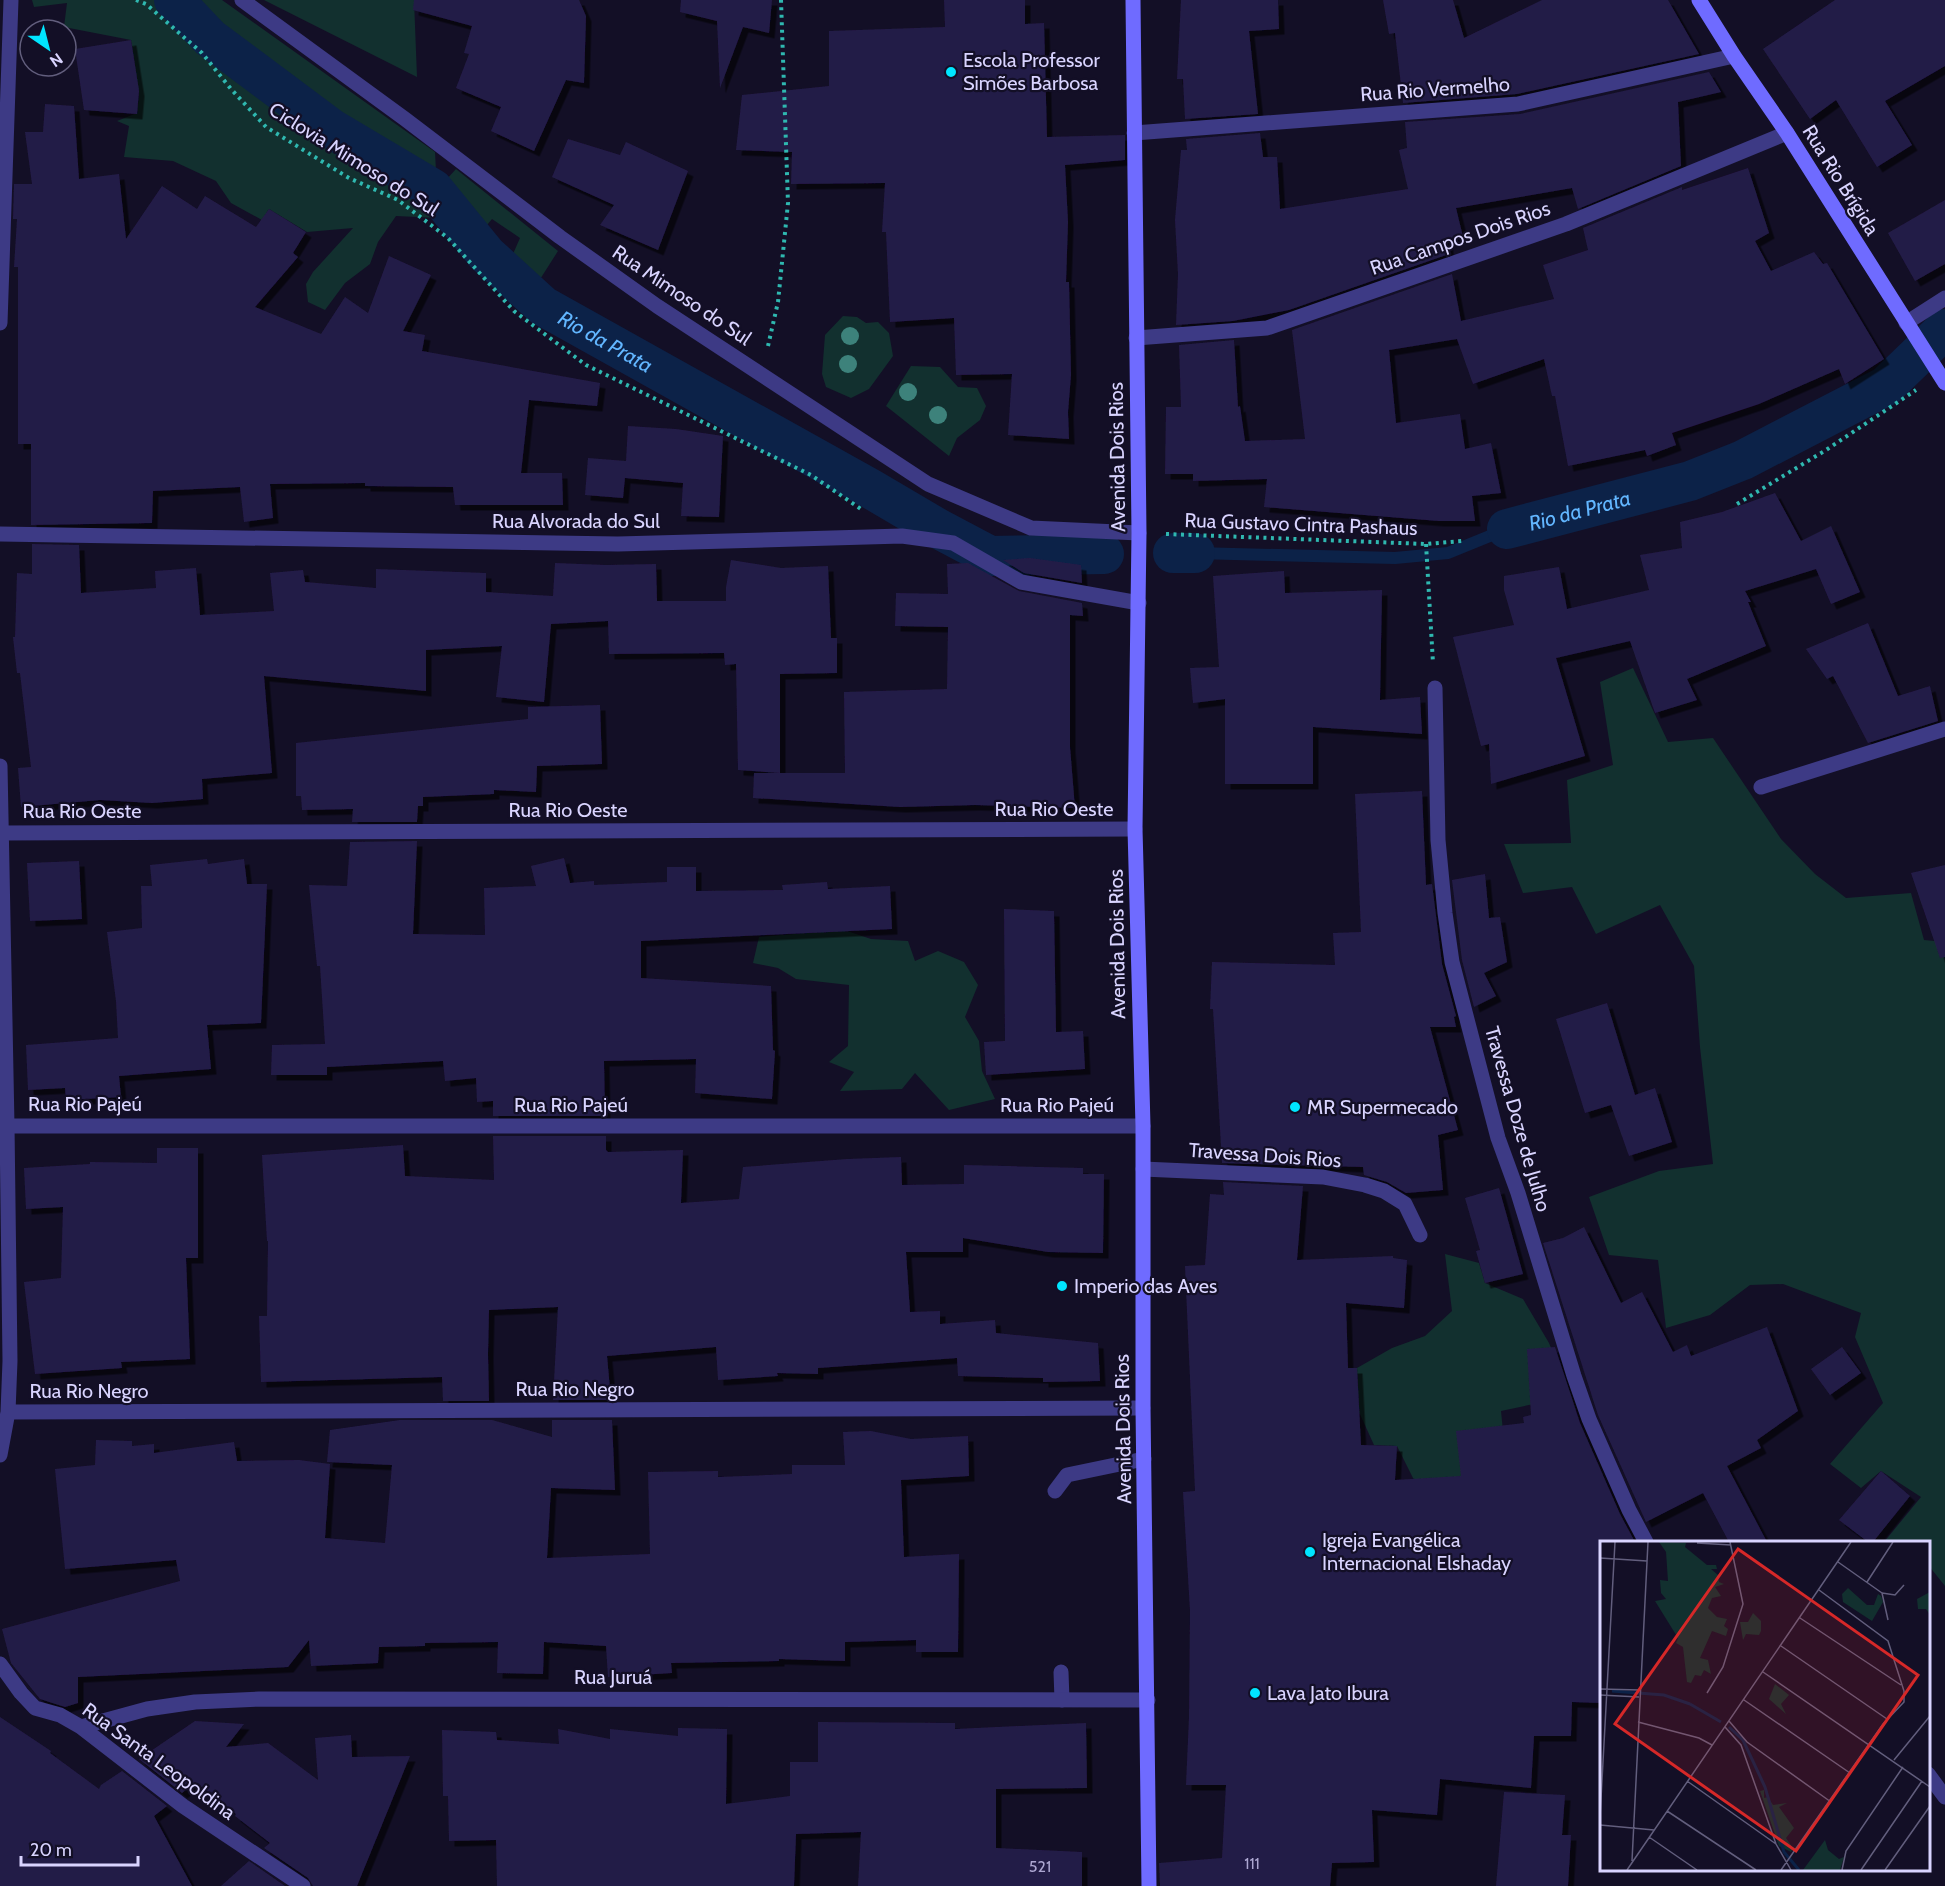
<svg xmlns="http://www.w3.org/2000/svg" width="1945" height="1886" font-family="Cabin,sans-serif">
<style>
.green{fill:#12302f}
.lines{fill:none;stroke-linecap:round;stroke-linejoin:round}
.stream{stroke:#0c2248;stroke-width:12}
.canal{stroke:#0c2248;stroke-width:40}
.building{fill:#241b47;filter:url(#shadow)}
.path{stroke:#2fb8b0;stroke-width:4;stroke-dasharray:3 4.5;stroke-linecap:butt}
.lane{stroke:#3d3a85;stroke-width:15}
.street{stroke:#3d3a85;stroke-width:15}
.secondary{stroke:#6f6bff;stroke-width:15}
.tree{fill:#3d827b}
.poi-dot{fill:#00e5ff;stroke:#130f26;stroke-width:2}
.labels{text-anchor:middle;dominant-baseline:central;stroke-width:4.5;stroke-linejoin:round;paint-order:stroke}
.number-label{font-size:16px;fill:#aca6d1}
.poi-label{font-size:20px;fill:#d9d4ff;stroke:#130f26;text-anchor:start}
.street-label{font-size:20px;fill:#d9d4ff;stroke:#130f26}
.water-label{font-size:21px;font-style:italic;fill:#62b6ff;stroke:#130f26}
.inset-river{fill:none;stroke:#0c2248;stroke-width:3}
.inset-road{fill:none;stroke:#625e7d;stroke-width:1.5}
.view{fill:#d62828;fill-opacity:0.15;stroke:#d62828;stroke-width:3}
.inset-edge{fill:none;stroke:#d9d4ff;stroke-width:3}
</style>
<defs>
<filter id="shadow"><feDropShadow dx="5.5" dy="5.5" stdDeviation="0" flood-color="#0009"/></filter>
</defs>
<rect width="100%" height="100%" fill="#130f26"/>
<path class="green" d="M32,0H222L435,152L436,171L446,180L456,169L558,251L537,284L509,263L520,238L492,219L468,248L438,218L396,216L378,242L370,264L345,283L325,310L308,302L306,284L313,272L353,228L307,232L269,209L262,220L231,203L216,181L173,161L124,157L129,126L117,121L137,113L139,96L131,40L64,27L67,3L34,7Z
M264,0H414L417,77Z
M843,316L857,317L866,323L878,322L889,333L893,356L869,389L851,398L826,387L822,374L825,335Z
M911,366L940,367L958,387L977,388L986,406L980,420L957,438L949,456L886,406Z
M1633,668L1668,742L1713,738L1781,839L1815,874L1846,898L1911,893L1924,940L1945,942V1586L1929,1566L1928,1542H1884L1921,1497L1881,1471L1861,1488L1830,1464L1883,1403L1855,1337L1861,1313L1783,1284L1750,1285L1710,1315L1666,1328L1658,1260L1609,1255L1589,1197L1659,1171L1713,1164L1700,1047L1694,966L1660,905L1596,934L1572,887L1523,893L1504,844L1571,843L1567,780L1613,765L1600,682Z
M844,930L871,939L908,941L915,961L938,951L964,962L978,985L965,1017L979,1041L982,1071L995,1099L949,1110L915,1073L902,1089L840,1091L854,1072L829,1062L848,1046L849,985L796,979L778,968L753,963L759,937Z
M1445,1254L1479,1263L1485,1283L1523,1299L1549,1343L1561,1372L1562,1398L1501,1411L1510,1501L1415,1482L1397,1446L1374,1445L1359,1412L1357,1368L1392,1348L1425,1336L1452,1311Z"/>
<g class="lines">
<path class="stream" d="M1195,553L1395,558L1448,553L1507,529"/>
<g class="canal">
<path id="s1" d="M174,0L210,38L332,129L433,189L486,254L543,306L871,489L939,529L990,556L1104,554"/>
<path id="s2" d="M1507,529L1690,481L1743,460L1886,386L1945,329"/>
<path d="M1173,553H1195"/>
</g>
</g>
<path class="building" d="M414,0H579L586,16L584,83L566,80L534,151L491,131L501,107L456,88L469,54L464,53L472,26L413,10Z
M681,0H772L769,33L743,27L720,88L717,21L680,12Z
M944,0H1025V24L1044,23L1047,137L1125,135V160L1065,165L1068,222L1066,282H1069L1071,375L1068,412L1069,439L1008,435L1012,374L956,375L954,318L890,322L886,232H882L885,183L791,184L792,152L736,150L742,95L829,86V31L945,27Z
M1181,0H1278L1279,29L1249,31L1258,114L1185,119L1183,79H1177Z
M1383,0H1453L1464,38L1542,0H1668L1699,54L1517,94L1403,103L1395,33L1389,34Z
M1835,0H1945V66L1885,101L1912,145L1877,167L1836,100L1810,119L1763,49Z
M131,40L139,91L137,114L84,110L75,49Z
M1709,72L1721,92L1678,102L1681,166L1578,209L1572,188L1456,208L1463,237L1447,240L1449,254L1289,310L1233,321L1176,325L1178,274L1175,220L1181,150H1187L1186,139L1260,133L1263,157H1277L1280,209L1408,189L1399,150L1407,148L1405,122L1520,114Z
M45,104L74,106L79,179L119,174L126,239L162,186L197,209L205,196L256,227L269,209L306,232L293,253L298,257L255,307L321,334L345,297L368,313L389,256L431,275L403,331L425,335L422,351L600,383L597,406L529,400L521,473H562L563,505H455L453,487L365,486V483L270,484L273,518L244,522L240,487L153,491L152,523L31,525V444H18V267H14L17,219H13L14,184H32L25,132H43Z
M568,139L620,155L626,142L688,171L658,250L600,225L614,205L552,177Z
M1748,168L1769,233L1755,241L1771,271L1814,252L1823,264L1827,263L1884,359L1845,384L1839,369L1759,404L1672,433L1676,445L1647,456L1645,450L1568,466L1555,396H1552L1544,359L1473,384L1457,339L1389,350L1396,423L1460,414L1465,449L1491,443L1501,493L1472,496L1475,521H1439L1264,507L1267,479L1193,481V474H1165L1166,407H1181L1179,345L1234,340L1238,407L1240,406L1245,441L1305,439L1292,330L1452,274L1461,321L1554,299L1543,265L1588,250L1583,228L1682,187V190Z
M1945,200V264L1915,281L1888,233Z
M628,426L676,429L723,436L719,517L681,516L683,483L625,478L626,467L623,498L585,495L588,458L626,461Z
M1775,493L1801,541L1831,526L1860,592L1831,604L1816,569L1745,591L1751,602H1748L1766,646L1687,679L1697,700L1655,713L1630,641L1556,658L1585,756L1491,784L1489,744L1481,746L1453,637L1514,625L1504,590V576L1559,567L1567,609L1649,590L1640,555L1682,548L1680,522L1722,512Z
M32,544L79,545L81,593L156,588L155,571L196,568L200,615L274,611L270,573L303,570L305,582L376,588V569L486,573V592L553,596L555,563L606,565L656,564L657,601H726V587L731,560L781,568L828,566L831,638H837V673L780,674V773L738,770L736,664L725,665L724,653L609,654L608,621L551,624L544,702L496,697L502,646L426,650V691L264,676L272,773L202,779L203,799L152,803L100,800L21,807L18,768L31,767L20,673H17L13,637H15L17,573L32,574Z
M1030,558L1081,565L1082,583L1024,573L1003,560Z
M968,563L1019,591L1082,603L1083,616L1070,615V747L1075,808L975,805L900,807L753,798L754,773H845L844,692L947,689L948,627L895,626L896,593L948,594L947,564Z
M1284,571L1285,593L1382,590L1380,700L1420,697L1422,734L1313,727V784H1225V699L1193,703L1190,668L1219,667L1213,576Z
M1868,623L1898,696L1930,686L1938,721L1868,743L1833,676L1827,679L1806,649Z
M600,705L602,764L537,766L536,792L494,790V794L423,797V806H418L417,822H352L353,809L302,810L301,796H296V743L528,719V707Z
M1422,791L1426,885L1432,884L1442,964L1456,1016L1454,1017L1456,1027H1430L1458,1130L1438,1135L1443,1190L1406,1193L1387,1182L1364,1175L1363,1167L1222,1163L1213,1009H1210L1212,962L1335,965L1333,933L1361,932L1355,794Z
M417,841L413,934L485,935L484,888L536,886L531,866L564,858L570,883L594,881V885L667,882V867H696V891L783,890L782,885L827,882L828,889L890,886L892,929L641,941V978L771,986L773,1050L775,1051L772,1099L695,1093L696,1059L604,1061L605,1116H493V1101L477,1102L476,1078L445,1081L443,1061L327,1067V1075H271L272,1045L325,1044L320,966H317L309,885L347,886L350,842Z
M207,859L208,864L244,859L247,884H267L261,1023L207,1025L211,1069L119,1076L121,1097L66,1100L65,1088L28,1090L26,1045L118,1038L116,1001L107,932L142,928L141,886H152L150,865Z
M79,861L82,919L30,921L27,863Z
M1945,865V957L1940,958L1911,873Z
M1485,874L1489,918L1500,917L1507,962L1484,973L1496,996L1474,1007L1462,960L1452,880Z
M1004,909L1054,911L1056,1032L1083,1031L1085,1069L986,1075L984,1042L1005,1041Z
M1607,1003L1635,1095L1655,1088L1672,1142L1629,1156L1611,1105L1585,1113L1556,1019Z
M493,1136H606V1150L608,1152L683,1150L681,1203L739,1199L743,1167L847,1159L901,1157L902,1185L964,1184V1165L1083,1168V1174H1104L1103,1253L1048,1252L963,1238V1252H906L910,1312L940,1311V1324L995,1320L996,1333L1098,1343L1100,1381L1043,1382V1378L958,1376L957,1358L818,1368V1374L777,1373L778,1376L718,1380L716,1347L607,1356L611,1400H553L558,1307L489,1310L488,1354L489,1401H443L442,1377L261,1382L259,1316H267L268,1241H267L262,1155L403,1145L405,1176L494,1180Z
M157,1148H198V1258H186L190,1359L121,1362L122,1368L35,1374L24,1282L61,1278L63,1207L26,1209L24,1168L90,1164V1162L157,1163Z
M1223,1182L1303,1186L1297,1260L1393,1256V1258L1407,1260L1404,1308L1346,1303L1348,1368H1357L1361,1445L1397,1446L1395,1480L1461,1476L1456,1431L1524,1423L1523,1417L1531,1415L1527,1349L1555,1347L1580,1423L1620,1514L1635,1542H1602V1703L1572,1702L1571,1736H1534L1531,1788L1440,1779L1437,1815L1372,1810L1374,1862L1332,1863L1330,1886H1160L1159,1863L1222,1858L1226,1785H1186L1189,1717L1190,1611L1183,1492L1195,1491L1185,1266L1205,1265L1210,1194L1224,1195Z
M1499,1188L1523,1274L1485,1283L1476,1251L1480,1250L1465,1198Z
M1584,1227L1621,1303L1642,1292L1673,1352L1687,1345L1691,1356L1767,1327L1798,1411L1757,1440L1761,1448L1727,1466L1767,1542H1729L1703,1493L1646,1522L1598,1415L1543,1243L1563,1238Z
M1842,1347L1861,1373L1830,1395L1811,1369Z
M400,1420H492L552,1437V1420H612L615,1490L551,1488L547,1558L650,1554L648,1472L718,1471V1477L792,1474V1465H845L843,1432L871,1431L911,1439L968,1436L969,1476L901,1480L904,1557L959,1554L958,1652H916V1640L845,1642V1661L779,1659V1661L671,1663L672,1673L608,1677L606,1646L544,1642L543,1674L497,1673L498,1642L425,1643V1646L379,1647L378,1663L311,1666L309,1640L288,1667L78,1677V1703L65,1707L40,1699L11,1663L2,1629L180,1581L176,1560L65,1569L55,1469L95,1465L96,1440L132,1441V1446L154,1444V1453L234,1442L237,1461L299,1460L330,1464L325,1538L385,1543L392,1465L327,1462L330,1430Z
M1881,1471L1910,1496L1873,1542H1868L1839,1520Z
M0,1717L51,1751L50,1753L99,1789L101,1785L122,1771L167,1806L154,1816L192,1886H0Z
M195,1721L244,1724L226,1747L268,1743L318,1780L315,1738L351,1735L352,1757L410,1756L357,1886H313L308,1878L264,1848L270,1843L235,1816L236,1814L195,1782L182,1793L139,1759Z
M818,1722L955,1723V1729L1086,1723L1087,1788L996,1789V1848L1082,1852V1886H858L861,1832L796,1834L794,1886H497L496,1840L449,1841L448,1796H443L442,1730L496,1732L497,1740L559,1744L558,1729L610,1739V1729L678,1736V1728L727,1729L726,1804L790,1796V1762H818Z
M1504,1792L1565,1795L1562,1835H1571L1568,1886H1496Z
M249,1861L285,1886H221Z"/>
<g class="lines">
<path class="path" d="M136,0L146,4L202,53L231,89L266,127L349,178L398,200L448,238L514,311L586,365L811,475L861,509
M768,346L778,302L788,203L781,0
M1737,504L1826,450L1916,390
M1166,534L1426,544L1462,541
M1426,544L1433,663"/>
<path class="lane" d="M1134,133L1518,104L1734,56
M1761,787L1945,729
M1143,1169L1323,1177L1365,1185L1384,1191L1405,1204L1420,1235
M1055,1491L1067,1475L1144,1459
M1061,1672L1062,1700"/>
<path class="street" d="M242,0L405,119L560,237L657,306L928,484L1031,528L1139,533
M0,323L11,0
M1906,323L1945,298
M1136,338L1267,328L1566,224L1787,133
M0,534L618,544L902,536L953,543L1021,582L1139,603
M1435,688L1438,840L1445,913L1452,962L1498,1138L1518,1193L1574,1376L1589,1419L1629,1510L1646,1542
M0,766L7,1125L10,1361L8,1412L0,1455
M2,833L1135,829
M0,1126H1143
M8,1412L1143,1408
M0,1664L21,1693L35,1708L60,1715L81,1727L183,1806L303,1886
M81,1727L147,1709L195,1702L259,1699L1148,1700
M1928,1774L1945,1797"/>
<path class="secondary" d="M1133,0L1139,533L1135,829L1143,1126V1408L1149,1886
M1699,0L1734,56L1787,133L1945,383"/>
</g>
<g class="tree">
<circle cx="850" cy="336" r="9"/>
<circle cx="848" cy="364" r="9"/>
<circle cx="908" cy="392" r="9"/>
<circle cx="938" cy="415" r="9"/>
</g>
<g class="poi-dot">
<circle cx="951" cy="72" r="6"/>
<circle cx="1295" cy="1107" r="6"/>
<circle cx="1062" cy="1286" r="6"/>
<circle cx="1310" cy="1552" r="6"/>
<circle cx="1255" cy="1693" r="6"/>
</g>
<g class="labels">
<g class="number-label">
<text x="1252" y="1863">111</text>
<text x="1040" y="1866">521</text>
</g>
<g class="poi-label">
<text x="963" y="60">Escola Professor<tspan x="963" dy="23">Simões Barbosa</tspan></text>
<text x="1307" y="1107">MR Supermecado</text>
<text x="1074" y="1286">Imperio das Aves</text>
<text x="1322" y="1540">Igreja Evangélica<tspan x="1322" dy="23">Internacional Elshaday</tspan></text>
<text x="1267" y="1693">Lava Jato Ibura</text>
</g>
<g class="street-label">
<text transform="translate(1435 89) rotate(-4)">Rua Rio Vermelho</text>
<text transform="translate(354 159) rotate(32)">Ciclovia Mimoso do Sul</text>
<text transform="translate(1841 180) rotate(58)">Rua Rio Brígida</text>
<text transform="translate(1460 238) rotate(-19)">Rua Campos Dois Rios</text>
<text transform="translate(682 295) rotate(34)">Rua Mimoso do Sul</text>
<text transform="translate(1117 457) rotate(-91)">Avenida Dois Rios</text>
<text x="576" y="521">Rua Alvorada do Sul</text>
<text transform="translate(1301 524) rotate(2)">Rua Gustavo Cintra Pashaus</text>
<text x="1054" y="809">Rua Rio Oeste</text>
<text x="568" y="810">Rua Rio Oeste</text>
<text x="82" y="811">Rua Rio Oeste</text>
<text transform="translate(1117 944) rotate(-91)">Avenida Dois Rios</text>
<text x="85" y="1104">Rua Rio Pajeú</text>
<text x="571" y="1105">Rua Rio Pajeú</text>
<text x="1057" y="1105">Rua Rio Pajeú</text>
<text transform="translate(1518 1119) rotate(74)">Travessa Doze de Julho</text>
<text transform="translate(1265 1155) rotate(4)">Travessa Dois Rios</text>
<text x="575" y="1389">Rua Rio Negro</text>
<text x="89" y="1391">Rua Rio Negro</text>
<text transform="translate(1123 1429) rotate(-91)">Avenida Dois Rios</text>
<text x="613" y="1677">Rua Juruá</text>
<text transform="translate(159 1761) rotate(36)">Rua Santa Leopoldina</text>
</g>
<g class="water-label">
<text stroke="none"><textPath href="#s1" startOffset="555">Rio da Prata</textPath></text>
<text stroke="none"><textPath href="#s2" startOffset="75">Rio da Prata</textPath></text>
</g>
</g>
<g transform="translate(1600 1541)">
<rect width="330" height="330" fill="#130f26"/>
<path d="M59,1L95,2H86L85,6L107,24H116L117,28H111L118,34L119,41L124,43L115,46L121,55L112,57L108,67L117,76L127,78L124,85L128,88L126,95L112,90L100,117L108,119L111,133L104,129L101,135L95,134L91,142L87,141L83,106L76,102L78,97L55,60L66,58L61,52L60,39L68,40L66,11ZM248,47L267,64H274L278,53L281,55L283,61L272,80L243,61L242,53ZM330,51V74L326,68H318L317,58ZM153,72L161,80V90L159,94L146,93L143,99L140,81H148ZM175,143L189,154L181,163L186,173L169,158ZM164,249V257L168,256L173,264L187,262L179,266L194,287L186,297L193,307L191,311L179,305L160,250ZM225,299L228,309L239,318L244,316L240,329H203Z" fill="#12302f"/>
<path class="inset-river" d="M12,150L64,154L90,163M90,163L121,181M129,186L143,199L165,246L184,311L199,329"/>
<path class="inset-road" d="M97,2L131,4M0,17L47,20M238,21L282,52M267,41L293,1M282,52L288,79M282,52L295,54L304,44M200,77L301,144M181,105L287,178M163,131L330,246M0,148L40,149M107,152L123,126L143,63L130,1M0,154L39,156M144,159L250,232M129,180L147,201L231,261M38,181L99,197L112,204M125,186L141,204L176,303L191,329M294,219L330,175M87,240L176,303M67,270L156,329M0,276L15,1M0,284L54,289M49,296L97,329M32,320L48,1M27,329L251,1M181,329L283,183L304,161V150L288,100L219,49M242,329L246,310L303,226M261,329L322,240M285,329L330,265"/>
<path class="view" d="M138,8L318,134L196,310L15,183Z"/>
<rect width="330" height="330" class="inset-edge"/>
</g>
<g transform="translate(48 48) rotate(145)"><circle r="28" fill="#130f26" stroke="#625e7d" stroke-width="1.5"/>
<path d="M0-4.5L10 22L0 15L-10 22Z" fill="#00e5ff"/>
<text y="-9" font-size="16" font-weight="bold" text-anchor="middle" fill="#d9d4ff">N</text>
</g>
<path d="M21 1856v9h117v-9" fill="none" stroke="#d9d4ff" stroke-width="3"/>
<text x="30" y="1856" font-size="18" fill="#d9d4ff" stroke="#130f26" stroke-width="4.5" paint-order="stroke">20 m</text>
</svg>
